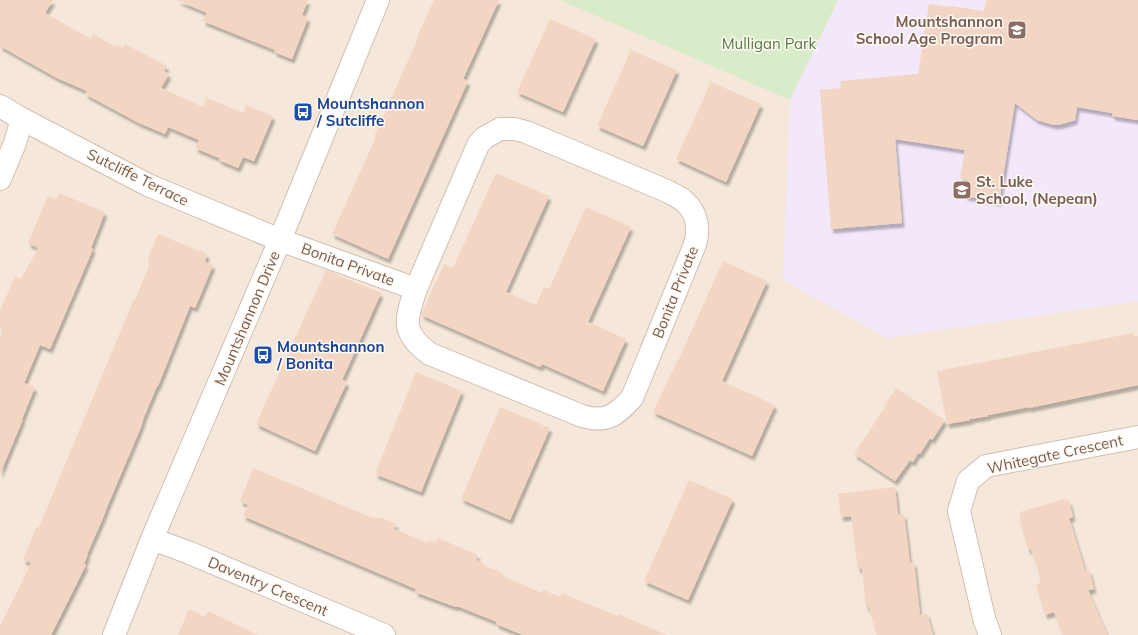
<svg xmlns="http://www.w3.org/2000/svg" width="1138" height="635" font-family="Mulish,sans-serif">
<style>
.residential{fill:#f5e8da}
.education{fill:#f3e8fa}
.green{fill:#d8ecc9}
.building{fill:#f3d5c3;filter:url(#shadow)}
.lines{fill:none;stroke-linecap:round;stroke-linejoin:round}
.minor-casing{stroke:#d1beb0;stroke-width:24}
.minor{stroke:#fff;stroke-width:22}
.labels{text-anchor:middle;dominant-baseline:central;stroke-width:3;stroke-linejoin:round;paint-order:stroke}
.education-label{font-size:15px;font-weight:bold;fill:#785e54;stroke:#fffaf3;text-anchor:end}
.park-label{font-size:15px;fill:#537a41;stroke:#fffaf3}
.transit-label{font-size:15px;font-weight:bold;fill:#164399;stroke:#fffaf3;text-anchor:start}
.street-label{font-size:15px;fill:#7a5c4d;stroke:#fffaf3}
</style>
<defs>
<filter id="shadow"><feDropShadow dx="2.5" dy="4.5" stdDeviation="1" flood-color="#0004"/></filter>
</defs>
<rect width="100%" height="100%" fill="#fdf6ec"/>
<path class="residential" d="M0,0H1138V635H0Z"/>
<path class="education" d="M838,0H1138V301L887,338L783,280L790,100Z"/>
<path class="green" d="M560,0H838L790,100Z"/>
<path class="building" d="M0,0H53L45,13L91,39L93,34L116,47L117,45L123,48L125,44L167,66L164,71L169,74L161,88L203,107L207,98L243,113L246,105L273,116L254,161L243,157L238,168L219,160V158L195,148L199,140L168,127L165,134L139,123L85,94L87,91L57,78L0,46Z
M177,0H308L302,15L308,18L292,59L274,52L275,50L203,21L207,13Z
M434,0H499L463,79L468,81L388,259L332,234L376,137H374L418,38L417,37Z
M986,0H1138V120L1112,116V113L1077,107L1075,120L1062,124L1054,125L1037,120L1015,103L999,202L965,196L968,180L960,178L965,150L895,139L902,223L831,229L820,90L841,88L840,81L918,74L929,4L951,7V6L984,11Z
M550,19L596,39L563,112L517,92Z
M631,50L677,70L643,146L597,126Z
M711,82L761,104L726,182L676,159Z
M496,173L549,196L506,292L536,305L544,287L549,289L586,207L631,227L588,322L626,339L603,391L542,364L540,367L421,315L444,264L453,268Z
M59,193L105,212L91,248L93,249L50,349L40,345L24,383L35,387L22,419H23L0,474V338L3,331L0,329V311L15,276L21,279L38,248L28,243L48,196L56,200Z
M158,234L207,254L205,262L213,265L195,308L190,306L158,386H157L144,417L141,427L107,507L103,518L87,554H88L84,564L86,565L51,635H0V626L31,563L23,560L36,528L39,527L134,299L135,300L151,261L147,260Z
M723,261L767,281L722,381L775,405L752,456L653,412L677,361H678Z
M326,270L381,293L342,380L347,382L315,451L256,424Z
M1133,333L1134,337L1138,336V385L1029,408L1028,407L1004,412L988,415V416L970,419V420L947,424L937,371Z
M416,372L462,391L421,492L375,474Z
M896,388L945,420L932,440L930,438L920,454L918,453L913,462L910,460L895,481L854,454L885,407L884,406Z
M500,407L550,428L510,520L461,499Z
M253,468L373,518L374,517L379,519L380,517L396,524L394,529L428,543L429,540L436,543L438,538L478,555L476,560L484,563L483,565L503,573L502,576L542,593L544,590L560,597L562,593L617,616L618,614L667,635H523L496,624L497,622L457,606L456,607L415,592L416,589L243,516L248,505L240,501Z
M689,480L733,499L688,600L644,581Z
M895,487L898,515L904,514L910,563L914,562L920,615L927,613L933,635H877L869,607H866L862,568L858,569L851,516L841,517L838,494Z
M1065,499V501L1069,500L1073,517L1069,518L1085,570H1089L1094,589L1088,590L1107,635H1063L1054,612L1045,615L1036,584L1041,583L1037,566L1031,549L1028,550L1019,516H1021L1020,512Z
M189,609L205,617L208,611L258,635H178Z"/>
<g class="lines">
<g class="minor-casing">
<path id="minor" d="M0,106L22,119L148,185L280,240L416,289
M500,129H515L526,132L667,191C672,194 679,197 684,201C698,213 700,231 694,247L632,398C615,416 607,423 582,416L430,354C401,333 405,320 416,289L478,145L484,138Z
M0,179L15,143L22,119
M152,539L190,553L384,635
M114,635L152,539L280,240L378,0
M990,635L984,618L959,511L968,481L986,466L1138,437"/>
</g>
<use href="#minor" class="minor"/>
</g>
<defs>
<g id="school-square" transform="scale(1)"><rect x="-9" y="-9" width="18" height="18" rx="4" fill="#8d6e63" stroke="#fffaf3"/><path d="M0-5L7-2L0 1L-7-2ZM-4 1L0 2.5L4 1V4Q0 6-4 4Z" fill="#fff"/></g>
<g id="bus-square" transform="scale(1)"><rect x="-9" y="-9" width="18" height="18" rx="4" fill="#1a4fb4" stroke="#fffaf3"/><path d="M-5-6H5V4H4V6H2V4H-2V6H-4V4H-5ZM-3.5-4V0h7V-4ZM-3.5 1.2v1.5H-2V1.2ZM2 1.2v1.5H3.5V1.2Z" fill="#fff"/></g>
</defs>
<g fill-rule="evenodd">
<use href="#school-square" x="1017" y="30"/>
<use href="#bus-square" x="303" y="112"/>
<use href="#school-square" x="962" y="190"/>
<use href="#bus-square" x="263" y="355"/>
</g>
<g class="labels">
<g class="education-label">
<text x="1003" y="21">Mountshannon<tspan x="1003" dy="17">School Age Program</tspan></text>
<text x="976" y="181" text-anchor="start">St. Luke<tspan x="976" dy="17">School, (Nepean)</tspan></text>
</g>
<g class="park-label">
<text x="769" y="43">Mulligan Park</text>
</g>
<g class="transit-label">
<text x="317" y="103">Mountshannon<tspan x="317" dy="17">/ Sutcliffe</tspan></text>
<text x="277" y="346">Mountshannon<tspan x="277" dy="17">/ Bonita</tspan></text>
</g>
<g class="street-label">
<text transform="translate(138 177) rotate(26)">Sutcliffe Terrace</text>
<text transform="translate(348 264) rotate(20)">Bonita Private</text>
<text transform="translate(675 292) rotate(-68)">Bonita Private</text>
<text transform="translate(247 318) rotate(-67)">Mountshannon Drive</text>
<text transform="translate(1055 454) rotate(-12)">Whitegate Crescent</text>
<text transform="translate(268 586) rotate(23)">Daventry Crescent</text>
</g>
</g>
</svg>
